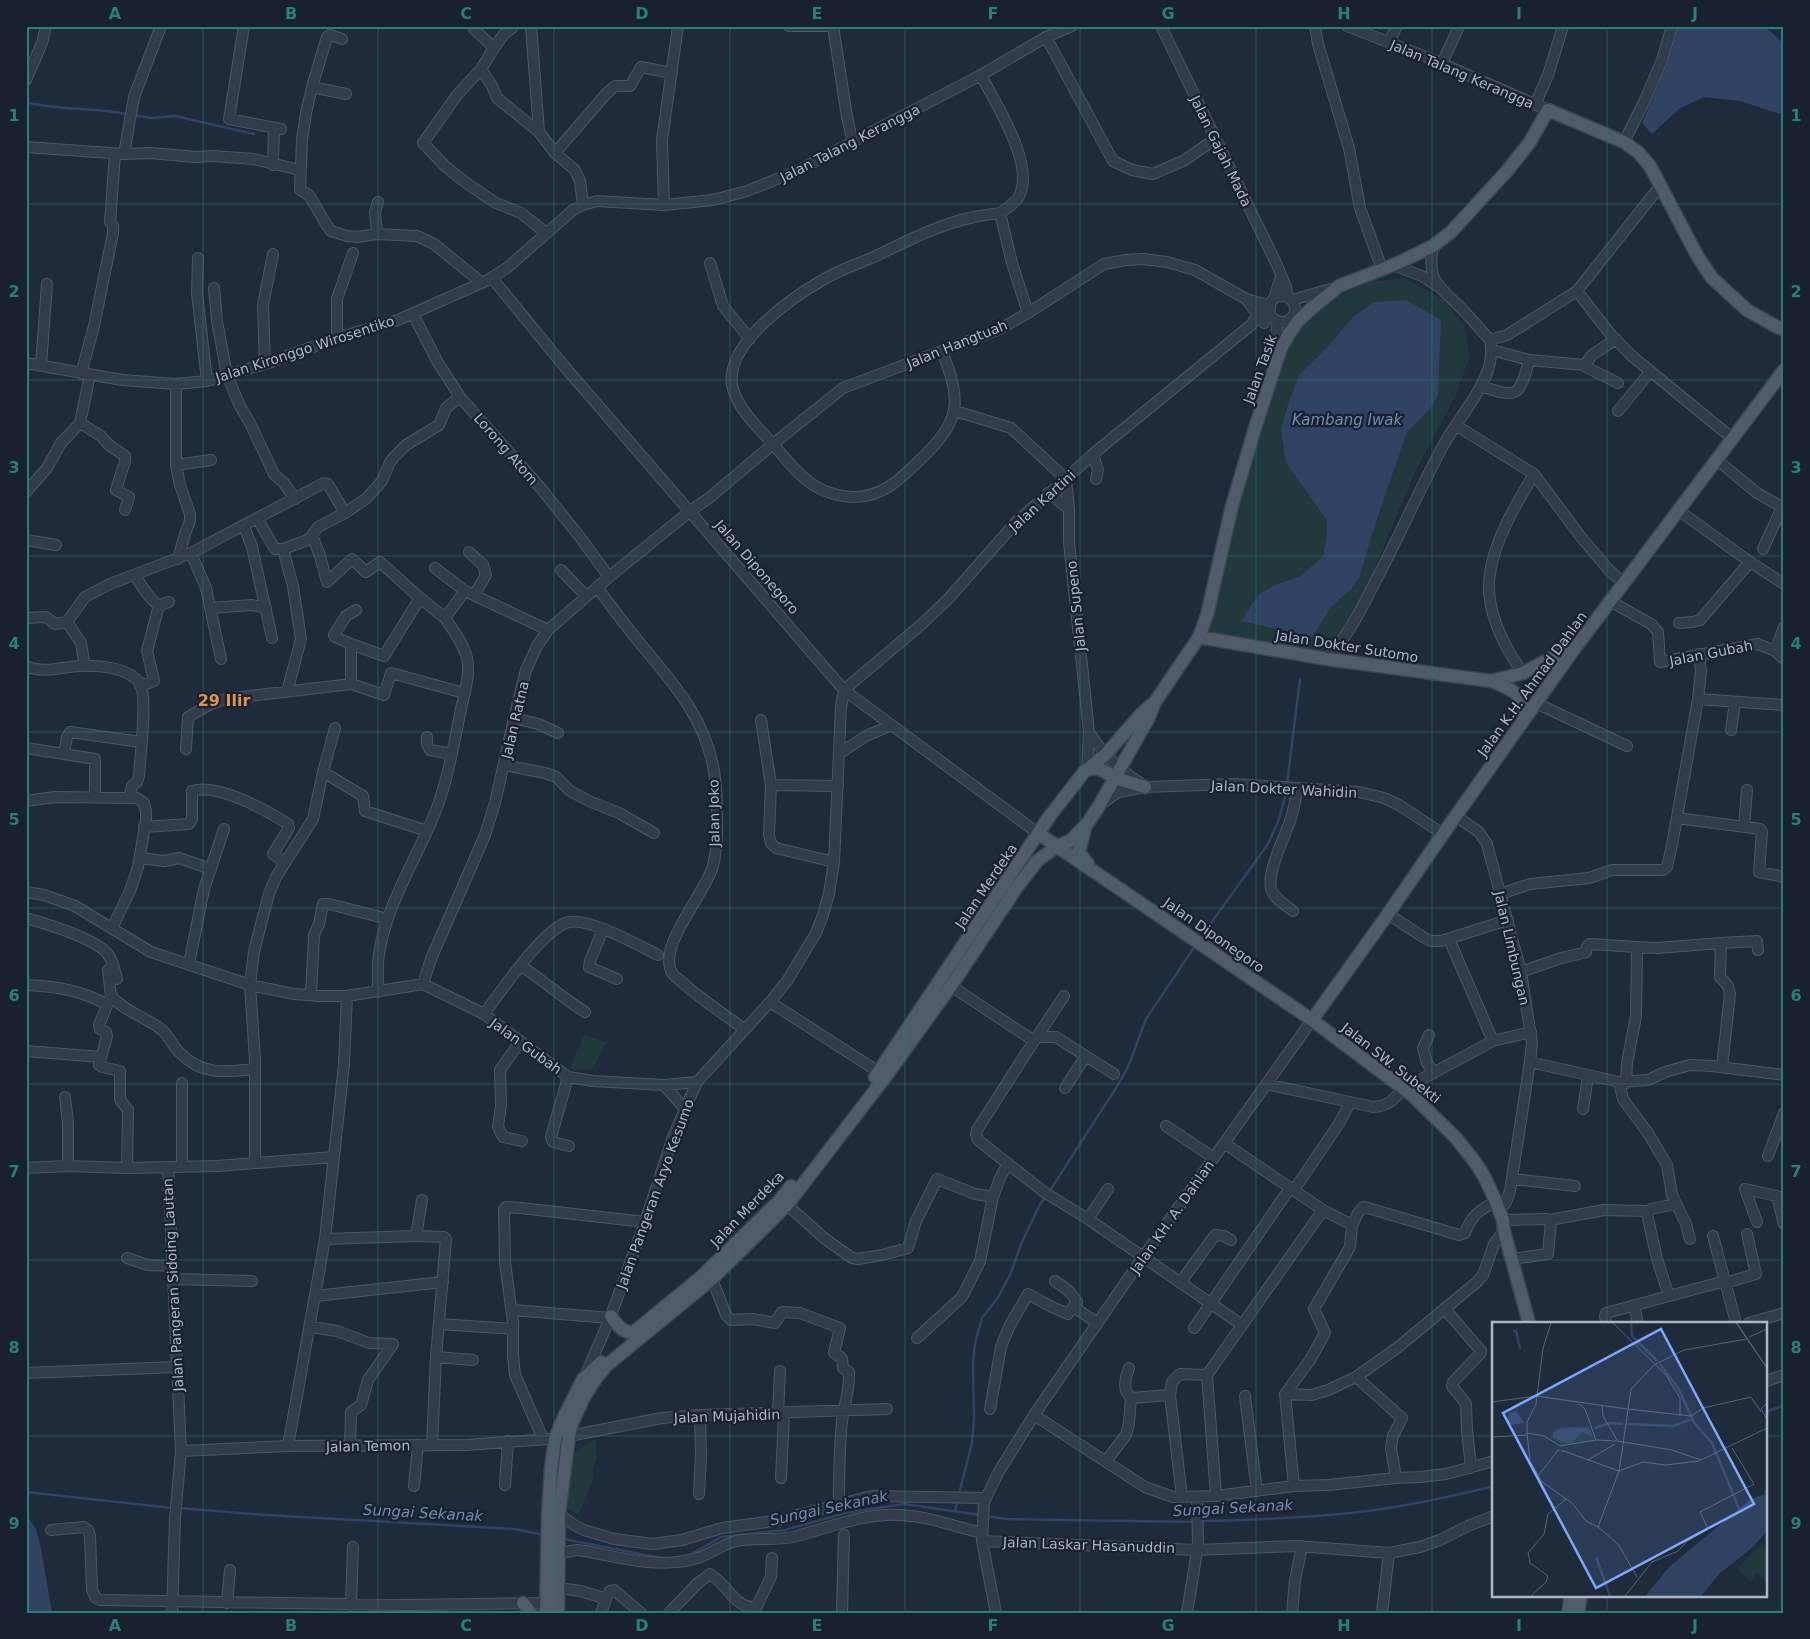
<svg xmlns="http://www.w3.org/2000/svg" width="1810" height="1639" font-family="'DejaVu Sans',sans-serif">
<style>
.green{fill:#21383c}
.water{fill:#304362}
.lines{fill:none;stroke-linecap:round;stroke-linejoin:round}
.stream{stroke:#304362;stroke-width:2.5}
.minor-casing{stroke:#4e5766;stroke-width:12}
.major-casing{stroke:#3d4555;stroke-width:15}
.minor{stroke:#333c4b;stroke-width:10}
.major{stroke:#515b6c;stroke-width:12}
.grid{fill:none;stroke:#27807c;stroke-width:1;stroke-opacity:0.55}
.labels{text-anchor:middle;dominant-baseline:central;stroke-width:4.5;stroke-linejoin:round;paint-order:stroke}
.street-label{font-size:14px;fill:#aeb7c8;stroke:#192130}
.water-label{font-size:15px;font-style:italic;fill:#748cb2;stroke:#192130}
.quarter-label{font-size:16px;font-weight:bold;fill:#dd9554;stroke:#192130}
.inset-river{fill:none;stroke:#304362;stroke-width:2.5}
.inset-road{fill:none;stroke:#586273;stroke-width:1}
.view{fill:#7ca9ff;fill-opacity:0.15;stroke:#7ca9ff;stroke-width:2.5}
.inset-edge{fill:none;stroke:#aeb7c8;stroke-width:2.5}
.neatline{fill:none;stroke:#27807c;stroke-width:2}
.grid-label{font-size:16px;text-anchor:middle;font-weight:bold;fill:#27807c}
</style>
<rect width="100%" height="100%" fill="#1f2a3b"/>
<path class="green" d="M1404,278L1443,299L1465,326L1470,356L1455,397L1415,472L1355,616L1334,645L1316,653L1206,634L1232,528L1284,355L1306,321L1334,298L1370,282Z
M584,1035L607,1042L592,1070L570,1069Z
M596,1439L597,1457L593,1470L594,1479L578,1515L567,1509C566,1493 567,1467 576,1453C581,1447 589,1442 596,1439Z"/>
<path class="water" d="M1678,26H1759L1769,30L1784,44V107L1780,114L1740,101L1704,97L1679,109L1652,134L1642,123L1668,61Z
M1406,300L1441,320L1438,395L1430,409L1407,432L1376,522L1359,578L1350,590L1330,608L1313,637L1241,621L1259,594L1275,585L1301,576L1323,556L1327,538V520L1286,463L1281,429L1289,401L1300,374L1326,349L1352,318L1374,302Z
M26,1514L36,1529L41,1548L52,1613H26Z"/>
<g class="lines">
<path class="stream" d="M26,102C59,111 94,107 127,114
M133,115L151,118L175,116L254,134
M1287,784L1300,679
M1203,934L1268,844L1278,822L1287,790
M1049,1192L1116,1088L1128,1067L1146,1019L1193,949
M1766,1412L1784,1405
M26,1492L172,1508
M959,1494L972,1443L974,1419L973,1364L975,1343L982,1318L997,1299L1010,1275L1022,1242L1039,1206L1046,1196
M178,1508L266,1515L515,1529L544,1535
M955,1511L958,1499
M986,1516L1006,1519L1195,1522
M1201,1521C1251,1520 1301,1518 1350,1513C1399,1508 1446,1498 1494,1486
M564,1539L661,1558
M688,1556L721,1537L785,1530L846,1513L904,1504L980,1515"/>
<g class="minor-casing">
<path id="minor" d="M244,26L229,119L281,129
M531,26L539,132L555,153L575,170L580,181L583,205
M789,26H832
M833,26L847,117L853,143
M1161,26L1277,265L1286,287L1288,297
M1315,26L1318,44L1349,148L1360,208L1382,269
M1347,26L1429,58L1548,110
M474,29L494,48L481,69L457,95L423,143L446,167L469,185L496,203L521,213L546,233
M1046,37L1113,161L1132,170L1153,174L1185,160L1215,139
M342,39L330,35L327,37L312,87L306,113L302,140L300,190L309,195L326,224L331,231L347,236L357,237L377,234L417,236L434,244L482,283
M1389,42L1397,26
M494,48L504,34L512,28
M1442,64L1459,26
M481,69L492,86L497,98L539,132
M981,75C996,105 1037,166 1018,198C1014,204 1007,208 1000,213L1012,263L1028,313
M26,80L42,43L46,26
M312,87L346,94
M1535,105L1548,75L1563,26
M1624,142L1644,102L1662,60L1672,26
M26,147L124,154L150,153L196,157L212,156L254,159L300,170
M555,153L606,94L615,86H630L641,67L672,73
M124,154L134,97L161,26
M273,165L274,128
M664,205L662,140L678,26
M377,234L375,212L378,202
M198,258L197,293L207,381
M710,263L723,306L750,339
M1393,265L1422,276L1439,287
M492,278L564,366L844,690L1039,834
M214,288L217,321L227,375L240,406L250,423L274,474L284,483L295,499
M1577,291L1611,335L1633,357L1732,438
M1269 309a13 13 0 1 1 26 0a13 13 0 1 1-26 0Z
M1246,299L1270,306
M1274,299L1281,276
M1292,300L1334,288
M413,314L437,361L460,397L539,486L580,537L609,577
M1278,321L1276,337L1281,348
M337,338V299L353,253
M1616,339L1592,355L1585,365L1586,367L1618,383
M1490,340L1507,335L1577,291L1661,185
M942,351C960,398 963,418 924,456C904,475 885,497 855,497C841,497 823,492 812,484C795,473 784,456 770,441C760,429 746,417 739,403C734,394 730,384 732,374C736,338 791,298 821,281C838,270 858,264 876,256C907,241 940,224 974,217C983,215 992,214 1000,213
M1529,360L1585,365
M26,363L122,380L176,384L207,381L227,375L265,364L337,338L398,320L488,280L508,267L573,210L583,205L597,201L664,205L713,200L747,191L797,171L981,75L1046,37L1072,26
M265,364L263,305L273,254
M41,365L47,284
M81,374L94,326L113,233V226L110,222L115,154
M176,384V465L180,485L190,514V521L185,534L178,559
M1481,386C1516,398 1520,398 1529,360L1492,350
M955,411L1011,428L1066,479L1069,509V542L1089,732L1087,770
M1618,411L1650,372
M80,423L101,436L109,445L125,456V461L116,490L129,497L125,510
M1457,426L1534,474L1581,537L1608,569L1623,583
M1093,454L1098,470L1096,479
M1716,459L1757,493L1782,507L1763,549
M176,465L211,460
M26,492L47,468L61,443L80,423L90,375
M1048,493L1069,509
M1678,510L1750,562L1784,584
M257,518L275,549H283L305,541L310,538L318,527L345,513L367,498L382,481L390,462L394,457L406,445L439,425L446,408L460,397
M244,526L252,547L272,638
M312,535L320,556L327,582L352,559L366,572L380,562L420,598L445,618L465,591L548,630
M26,540L56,545
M283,549L293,586L301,639L287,692
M469,552L483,565L486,575L474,595
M191,553L206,588L221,659
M435,568L465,591
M561,570L586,596
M135,575C139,582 152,604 160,605C161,605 168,602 169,602
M597,587C611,606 624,624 639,642C672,682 705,717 714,771C718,796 719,842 713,866C705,894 657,946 672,973C675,977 680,980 683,983C702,1000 724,1014 744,1029
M1610,601L1651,624L1658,632L1660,662L1758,644L1775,651L1784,659
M210,608L252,605L266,608
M26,618L46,617L55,624L67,622L81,643L85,666
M67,622L85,597L110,584L191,553L324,483L328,484L345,513
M1679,623L1693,622L1700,620L1750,562
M351,644L384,656L420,598
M1775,651L1784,627
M1327,659C1348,636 1361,610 1375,582C1399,537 1419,490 1443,446C1457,420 1478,398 1488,370C1491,361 1492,350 1490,340C1480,329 1470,317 1459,306C1437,285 1427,279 1433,246
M26,666C44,674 61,667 79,666C97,665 130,667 140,684C148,698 140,758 139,776L137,782L132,786L129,798H137L144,803L146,811V820L138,867L130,891L112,928
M1523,673C1506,650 1491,620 1489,592C1487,552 1514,507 1534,474
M351,684V644L335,637L334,635L346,616L356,610
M140,686L154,681L147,651L159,605
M1698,699L1784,705
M1536,703L1627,746
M514,718L538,724L558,733
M761,720L771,785L769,835L771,843L776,848L834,862
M335,728L323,772L363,796L365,811L427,831
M1731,730L1735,702
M1089,732C1101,752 1120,770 1140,783
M427,737V744L430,750L452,754
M26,748L95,759V797
M186,749L188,717L207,706L225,699L351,684L384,695L391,673L464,693
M840,753L866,736L892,725
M64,754L67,737L70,732L141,742
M504,765L545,773L556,777L570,791L591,802L619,813L654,833
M771,785L838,786
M26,801L55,797L129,798
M1104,802L1118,792L1145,787L1233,784L1359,792L1384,798L1399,805L1443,834
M1456,816L1479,832L1487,844L1521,972L1532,1043L1530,1062L1510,1191L1506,1202L1499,1211
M1677,818L1760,829L1762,832L1759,872L1784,877
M144,827L189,824L192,819V791C218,783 266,810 288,824L289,828L273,854L285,863
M1744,827L1747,790
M140,858L164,861L179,858L211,869
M26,892L44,895L75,906L151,952L250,985L294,994L320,996H347L423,984
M1500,894L1530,884L1589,878L1612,870H1663L1667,867L1672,845L1698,699L1701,671L1699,654
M1293,911C1286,905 1274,899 1271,889C1267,870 1285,837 1291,818C1294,808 1296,798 1298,788
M1388,914L1423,937L1431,941H1441L1508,920
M26,918C47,924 87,936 104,950C112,956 114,969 117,979
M603,929L590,961L589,967L617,979
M1449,939L1493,1041
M1721,943L1757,941L1758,950
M1637,947L1657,948L1721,943L1720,977L1728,986L1730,994L1722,1067
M189,964L204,889L224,829
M521,966C543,980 562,998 585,1012
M114,967L108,970L111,996L99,1025L100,1029L106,1032L107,1036L99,1065L102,1067L120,1071V1100L128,1110L127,1168
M1521,972L1561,958L1583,953L1586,952L1587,946L1590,944L1637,947L1636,1016L1627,1063L1626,1083
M423,984L431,959L485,835L495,803L514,718L526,670L537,646L548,630L609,577L689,512L709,498L773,444L843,388L1000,329L1028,313L1104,264L1126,260L1144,259L1167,262L1195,270L1246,299L1264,323
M423,984L484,1014L568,1077L593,1081L664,1085L697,1082
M26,985C54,986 83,990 107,1005
M951,986L1034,1041L977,1130L976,1134L978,1140L1044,1192L1088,1219L1242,1325
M378,992C378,979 377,966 379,954C387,900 421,853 439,802C449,774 454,743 460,714C463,697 471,675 467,658C464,644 453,630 445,618
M311,995L314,935L319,924L323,904H329L388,919
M111,996C125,1012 146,1017 162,1030C169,1036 172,1045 179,1052C202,1076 225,1072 255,1069
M770,1002L885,1076
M484,1014C500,993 544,927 569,922C590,918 638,945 658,955
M1429,1035L1423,1048L1427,1063L1434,1073
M1038,1037H1056L1114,1074
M1035,1040L1064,996
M520,1042L500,1070L501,1105L498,1127L503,1137L522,1141
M26,1051L101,1057
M1530,1062L1619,1082L1648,1080L1665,1072L1690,1065L1712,1066L1784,1075
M568,1077L551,1137L553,1142L569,1146
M1619,1082L1623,1099L1648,1133L1667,1165L1672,1195L1686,1224L1690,1239
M1266,1084L1373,1107C1388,1106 1394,1100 1403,1089L1493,1041L1531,1032
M664,1085L684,1108
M1065,1088L1085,1057
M65,1097L68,1123V1166
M1583,1109L1588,1076
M1166,1126L1214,1158
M1224,1143L1323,1210L1352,1225
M1768,1156L1784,1113
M255,1162V1060L250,985L254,951L269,894L276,877L313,819L323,772
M182,1166V1083
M168,1167L181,1451L175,1518L172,1613
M26,1168L68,1166L127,1168L217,1166L334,1157
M1512,1179L1575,1186
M1294,1190L1338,1125L1350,1103
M1675,1204L1651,1209L1647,1214L1657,1259L1669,1296L1725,1281
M787,1205L824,1238L852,1258L858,1259L882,1255L908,1248L916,1221L937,1179L975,1194L993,1197
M1088,1219L1108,1189
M1503,1220L1547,1219L1551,1222L1548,1254L1512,1259
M1550,1220L1604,1210L1647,1211
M1757,1222L1745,1189L1777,1196L1784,1224
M416,1236L444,1237L446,1239L436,1357L473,1360
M1713,1236L1736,1323
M325,1239L416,1236L422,1200
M127,1258L148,1265L172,1266
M173,1279L252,1281
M712,1279L726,1315L731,1320L753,1319L775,1323L782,1312L800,1313L840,1328L834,1353L842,1358L843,1368L849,1372C850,1391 844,1403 842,1422C839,1449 839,1477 839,1504
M1180,1283L1215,1235L1224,1236L1231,1240
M1725,1283L1756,1274L1747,1234
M315,1296L443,1282
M1634,1306L1638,1323
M1074,1307L1097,1323
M1445,1309L1481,1351L1480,1354L1453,1382L1452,1386L1466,1404L1467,1430L1471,1468
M512,1310L610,1318
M1606,1323L1605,1316L1606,1313L1669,1296
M1749,1323L1784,1313
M439,1324L513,1329
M310,1327L337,1331L369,1343L393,1344L368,1380L361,1405L351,1412L350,1447
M1194,1328L1290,1188
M917,1338L962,1297L980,1261L993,1197L1000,1178L1008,1163
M26,1373L177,1367
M585,1376L610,1318L645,1222L673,1137L697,1082L770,1002L787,981L816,933L822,918L829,894L834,862L841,707L844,690L923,623L949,598L1017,521L1066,479L1093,454L1251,325L1258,315L1270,309
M1356,1377L1402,1418L1393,1436L1391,1448L1396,1478
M1766,1381L1784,1375
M1285,1394L1312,1395L1328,1390L1356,1377L1397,1348L1477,1282L1483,1275L1494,1244L1504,1231
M1170,1395L1172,1382L1180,1374L1207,1375
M1245,1396L1257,1491
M1131,1398L1170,1395L1182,1497
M990,1409L1001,1347L1009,1327L1028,1294L1052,1307L1068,1314L1077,1302L1069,1291L1055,1281
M778,1414L780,1371
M1034,1415L1145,1487L1173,1497L1216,1496L1294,1486L1328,1485L1396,1478L1420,1477L1446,1474L1494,1461
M569,1436L662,1418L700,1415L887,1409
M543,1439L515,1375L513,1356V1322L505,1262L504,1209L506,1207L521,1208L645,1222
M432,1445L436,1357
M288,1446L325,1239L344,1064L347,996
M181,1451L288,1446L466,1445L549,1439
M1106,1461L1126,1435L1129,1423L1131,1398L1126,1391L1125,1385L1126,1377L1129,1368
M781,1478L784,1414
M505,1485L508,1441
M414,1486L418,1445
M1294,1486L1285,1394L1310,1360L1325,1333L1314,1309L1350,1247L1352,1225L1358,1213L1363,1207L1368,1208L1459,1235L1465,1233C1471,1216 1480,1209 1496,1202
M699,1494L701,1455L700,1415
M1216,1496L1207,1375L1323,1210
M559,1514L574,1525L584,1530L614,1539L653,1544L682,1540L722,1528L774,1521L872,1496L986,1498
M51,1530L84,1527L88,1530L90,1536L92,1590L96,1598L100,1600L407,1605L546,1603
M982,1541L1197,1550L1297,1546L1389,1553L1382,1613
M559,1553L577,1550L585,1551C622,1558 660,1569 698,1558C711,1554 723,1544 736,1541C755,1537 774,1541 793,1537C829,1528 863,1513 900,1515C928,1516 956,1527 982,1533
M1389,1553L1420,1547L1440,1540L1470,1525L1494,1516
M558,1588L581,1591L603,1598H605L610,1591L614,1590L641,1613
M227,1603L230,1570
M351,1605L353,1547
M754,1612L771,1577L772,1558
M601,1613L607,1596
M669,1613L698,1583L710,1574C726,1582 735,1610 756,1607
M842,1613L844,1535
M996,1613L982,1541L984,1502L998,1473L1034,1415L1143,1257L1312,1020
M1187,1613L1198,1545L1197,1497
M1292,1613L1295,1580L1302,1546"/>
</g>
<g class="major-casing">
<path id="major" d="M1199,637L1327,659L1491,681C1512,689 1528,695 1523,721
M1491,681L1523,673L1560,653L1572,652
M1087,770C1100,765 1106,774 1117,778C1126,782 1136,784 1145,787
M1085,828L1079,852L1088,864
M1039,834L1312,1020L1412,1095L1456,1138L1475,1162L1485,1178L1496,1202L1503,1220L1504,1231L1529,1323
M1312,1020L1388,914L1443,834L1572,652L1784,370
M875,1077L1049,817L1084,772L1106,754L1142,713L1151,705
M611,1316C618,1328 626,1335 642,1333
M634,1332L701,1277L780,1200L791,1186
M523,1603L531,1613
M546,1613L548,1515L551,1468L555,1439L564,1417L583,1379L601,1362
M558,1613L559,1514L569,1436L572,1423L584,1397L597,1377L607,1365L712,1279L787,1205L886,1076L951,986L1017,887L1037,861L1056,847L1070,841L1087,824L1099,806L1149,717L1155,702L1199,637L1207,615L1232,506L1255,428L1281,348L1289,334L1298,321L1312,308L1339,286L1398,263L1433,246L1451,232L1507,171L1530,142L1548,110L1624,142L1639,153L1650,166L1698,257L1712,278L1747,310L1777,327L1784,329
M1568,1613L1571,1595
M1578,1613L1581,1595"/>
</g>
<use href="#minor" class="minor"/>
<use href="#major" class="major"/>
</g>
<path class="grid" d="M203,26V1613M378,26V1613M554,26V1613M730,26V1613M905,26V1613M1080,26V1613M1256,26V1613M1432,26V1613M1607,26V1323M26,204H1784M26,380H1784M26,556H1784M26,732H1784M26,908H1784M26,1084H1784M26,1260H1784M26,1436H1494M1766,1436H1784M1607,1595V1613"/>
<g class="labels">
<g class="street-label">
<text transform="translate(1462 74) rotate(23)">Jalan Talang Kerangga</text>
<text transform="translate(850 143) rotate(-27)">Jalan Talang Kerangga</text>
<text transform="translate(1221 151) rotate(64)">Jalan Gajah Mada</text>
<text transform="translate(957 344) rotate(-22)">Jalan Hangtuah</text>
<text transform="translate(305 349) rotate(-18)">Jalan Kironggo Wirosentiko</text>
<text transform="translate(1260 369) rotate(-70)">Jalan Tasik</text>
<text transform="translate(506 449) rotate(49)">Lorong Atom</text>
<text transform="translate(1042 501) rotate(-42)">Jalan Kartini</text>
<text transform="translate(757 567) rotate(49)">Jalan Diponegoro</text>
<text transform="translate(1076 606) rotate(-96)">Jalan Supeno</text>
<text transform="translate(1347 646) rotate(9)">Jalan Dokter Sutomo</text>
<text transform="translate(1711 653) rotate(-11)">Jalan Gubah</text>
<text transform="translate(1532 684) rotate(-54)">Jalan K.H. Ahmad Dahlan</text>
<text transform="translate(515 720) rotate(-77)">Jalan Ratna</text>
<text transform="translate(1284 789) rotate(3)">Jalan Dokter Wahidin</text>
<text transform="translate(714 813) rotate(-91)">Jalan Joko</text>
<text transform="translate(986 886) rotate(-56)">Jalan Merdeka</text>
<text transform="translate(1214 935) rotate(35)">Jalan Diponegoro</text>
<text transform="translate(1512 948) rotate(77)">Jalan Limbungan</text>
<text transform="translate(526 1046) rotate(36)">Jalan Gubah</text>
<text transform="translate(1391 1063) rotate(38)">Jalan SW. Subekti</text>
<text transform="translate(655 1194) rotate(-70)">Jalan Pangeran Aryo Kesumo</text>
<text transform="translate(747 1209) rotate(-46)">Jalan Merdeka</text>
<text transform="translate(1172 1217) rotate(-55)">Jalan KH. A. Dahlan</text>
<text transform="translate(173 1285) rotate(-93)">Jalan Pangeran Sidoing Lautan</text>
<text transform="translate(727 1416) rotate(-2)">Jalan Mujahidin</text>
<text transform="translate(368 1446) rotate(-1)">Jalan Temon</text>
<text transform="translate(1089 1545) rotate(2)">Jalan Laskar Hasanuddin</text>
</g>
<g class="water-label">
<text x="1347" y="420">Kambang Iwak</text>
<text transform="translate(829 1508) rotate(-12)">Sungai Sekanak</text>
<text transform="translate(1233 1508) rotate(-3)">Sungai Sekanak</text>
<text transform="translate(423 1513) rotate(3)">Sungai Sekanak</text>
</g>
<g class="quarter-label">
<text x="224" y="700">29 Ilir</text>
</g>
</g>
<g transform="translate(1492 1322)">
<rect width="275" height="275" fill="#1f2a3b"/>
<path d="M94,104H98L103,117L72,124L59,116L63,106ZM270,221L275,225V261L264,250L259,260L245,247Z" fill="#21383c"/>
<path d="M24,89L32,101L18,103L15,98L17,91ZM90,105L98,107L100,115L90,110L80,121H73L61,115V111L68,107ZM275,165V209L260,226L227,252L209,274H153L177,245L259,177L274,172L272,171Z" fill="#304362"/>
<path class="inset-river" d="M139,1L140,14L165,39M21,9H24L28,27M168,42L186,66L203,102L220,121L248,189M135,102L181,104L200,97M103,106L118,101L131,102M104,235L118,274M198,274L214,251L275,203"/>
<path class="inset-road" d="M59,1L51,26L44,82L35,100V111L52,114L68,124L104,118L125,119L180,128L209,138L275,106M121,1L174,53L188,76V94M244,1L275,46M245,1L275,46M257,15L275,7M0,80L44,74L135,87M275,81L269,87L275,97M87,82L93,87L104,118M110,84L111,94L125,118M136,87L199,94L211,86L259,75L269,90M35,111L38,139L50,160L80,181L94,199L106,205L126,222L145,255M0,115L35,113M131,122L139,67L162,43L192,28L255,17M69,128L127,149L151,140L173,143L207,139M96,138L123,122M46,154L67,127M106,205L127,149L131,123M39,274L54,260L56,254L38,241L36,231L52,212L56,192L74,177M133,274L160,240L186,229L194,220L216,207L208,190L262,162L240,126"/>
<path class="view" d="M169,7L262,182L104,266L11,91Z"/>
<rect width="275" height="275" class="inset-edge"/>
</g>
<rect width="1810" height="1639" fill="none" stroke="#192130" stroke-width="55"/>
<rect x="28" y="28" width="1754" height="1584" class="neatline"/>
<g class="grid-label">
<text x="115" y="19">A</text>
<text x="291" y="19">B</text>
<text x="466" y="19">C</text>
<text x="642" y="19">D</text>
<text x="817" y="19">E</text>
<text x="993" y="19">F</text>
<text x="1168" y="19">G</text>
<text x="1344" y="19">H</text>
<text x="1519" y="19">I</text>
<text x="1695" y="19">J</text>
<text x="14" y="121">1</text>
<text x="1796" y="121">1</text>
<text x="14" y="297">2</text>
<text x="1796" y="297">2</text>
<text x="14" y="473">3</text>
<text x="1796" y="473">3</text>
<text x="14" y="649">4</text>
<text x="1796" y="649">4</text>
<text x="14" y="825">5</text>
<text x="1796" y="825">5</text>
<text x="14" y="1001">6</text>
<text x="1796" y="1001">6</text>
<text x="14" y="1177">7</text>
<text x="1796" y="1177">7</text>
<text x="14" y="1353">8</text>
<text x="1796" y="1353">8</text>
<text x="14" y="1529">9</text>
<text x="1796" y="1529">9</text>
<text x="115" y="1631">A</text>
<text x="291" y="1631">B</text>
<text x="466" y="1631">C</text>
<text x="642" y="1631">D</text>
<text x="817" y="1631">E</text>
<text x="993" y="1631">F</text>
<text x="1168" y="1631">G</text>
<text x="1344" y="1631">H</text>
<text x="1519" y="1631">I</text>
<text x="1695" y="1631">J</text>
</g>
</svg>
